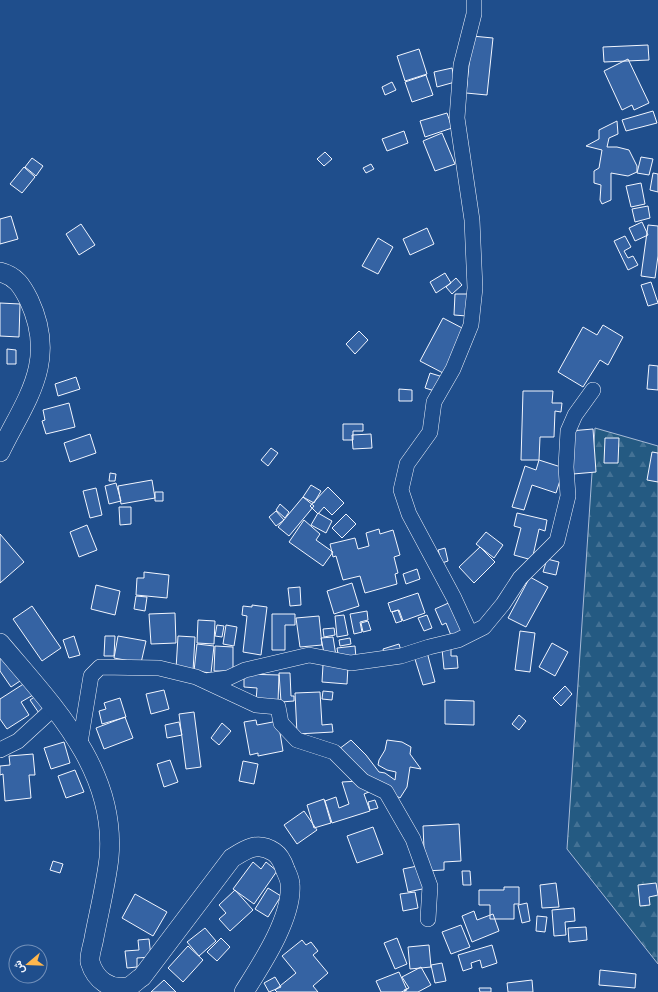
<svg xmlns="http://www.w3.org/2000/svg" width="658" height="992" font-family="'Exo 2',Vazirmatn,sans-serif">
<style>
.forest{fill:url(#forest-firs);stroke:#a8bbd7}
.building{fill:#3563a3;stroke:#f2f6ff}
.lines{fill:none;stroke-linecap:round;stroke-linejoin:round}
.minor-casing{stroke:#f2f6ff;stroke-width:16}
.major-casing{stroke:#f2f6ff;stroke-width:20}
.minor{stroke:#1f4e8c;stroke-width:15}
.major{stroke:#1f4e8c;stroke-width:19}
</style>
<defs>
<pattern id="forest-firs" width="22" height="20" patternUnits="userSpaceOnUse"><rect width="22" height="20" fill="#245a82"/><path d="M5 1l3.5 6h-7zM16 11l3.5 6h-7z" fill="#447295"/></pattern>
</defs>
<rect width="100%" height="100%" fill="#1f4e8c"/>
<path class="forest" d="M595,428L658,446V964L567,849Z"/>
<path class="building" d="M472,36L493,38L487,95L466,93Z
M648,45L649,60L604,62L603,47Z
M419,49L427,74L405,81L397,56Z
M628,59L649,103L634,110L632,105L622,110L604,71Z
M452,68L455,82L437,87L434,72Z
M426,75L433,95L412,102L405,82Z
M392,82L396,90L385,95L382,87Z
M653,111L657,123L626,131L622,120Z
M447,113L452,128L425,137L420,121Z
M617,121L618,134L609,138L607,147H617L629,150L637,166V172L628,176L611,173V200L602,204L600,200L601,185L594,183V171L599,168L602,150L586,146L599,139V130Z
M404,131L408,143L387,151L382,139Z
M442,133L455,164L435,171L423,141Z
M325,152L332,159L324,166L317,159Z
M641,157L653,159L649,175L637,173Z
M32,158L43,166L36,176L25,167Z
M371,164L374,169L366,173L363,168Z
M24,167L35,177L22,193L10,184Z
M653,173L658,174V192L650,190Z
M641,183L645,204L631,207L626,186Z
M648,206L650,218L635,222L632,209Z
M11,216L18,239L0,244V219Z
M642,222L648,235L635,241L629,228Z
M81,224L95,245L79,255L66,234Z
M648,225L658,226V256L655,278L641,276Z
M427,228L434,244L410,255L403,239Z
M625,236L631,247L624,251L628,258L633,256L638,265L628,270L614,241Z
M378,238L393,247L378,274L362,266Z
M445,273L451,283L436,293L430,282Z
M456,278L462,285L452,294L446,287Z
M651,282L658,303L648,306L641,285Z
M455,294H468L467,316L454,315Z
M0,303L20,304L19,337L0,336Z
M443,318L466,330L443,373L420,361Z
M603,325L623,337L608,365L600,360L583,387L558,372L583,327L597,335Z
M359,331L368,340L355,354L346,344Z
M7,349L16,350V364H7Z
M649,365L658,366V390L647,389Z
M430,373L443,377L438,392L425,388Z
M76,377L80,389L58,396L55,384Z
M399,389L412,390V401H399Z
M523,391H553L552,403H562L561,412L555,411L554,437H540L539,460H521Z
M69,403L75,427L46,434L42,421L45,420L43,410Z
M343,424H363V431H353V440H343Z
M593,429L596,472L573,474L570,431Z
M90,434L96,453L70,462L64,443Z
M371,434L372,448L353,449L352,435Z
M605,438H619L618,463H604Z
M271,448L278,453L268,466L261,460Z
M652,452L658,453V482L647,480Z
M539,460L564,468L556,493L532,485L524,510L512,507L525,466L536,470Z
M110,473L116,474L115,481H109Z
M152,480L155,498L121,504L118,486Z
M116,483L121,501L109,504L105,486Z
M311,485L321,491L314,503L303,497Z
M328,487L344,503L332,515L324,507L318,514L310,506Z
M96,488L102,515L90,518L83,491Z
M155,492H163V501H155Z
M303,497L314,506L289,536L278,527Z
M280,504L289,512L285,518L276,510Z
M119,507H131V524L120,525Z
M276,511L284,520L276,526L269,517Z
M318,513L332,521L326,533L311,525Z
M517,513L547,520L545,531L539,529L532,560L514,555L521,528L514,526Z
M346,514L356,524L342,538L332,528Z
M304,520L320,534L316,540L333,552L323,566L289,542Z
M87,525L97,550L79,557L70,532Z
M379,529L380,534L393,530L400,555L394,557L398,573L395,574L397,584L365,593L360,576L343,580L336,556L333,557L330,544L355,538L358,549L369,546L366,533Z
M486,532L503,545L494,558L476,544Z
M0,534L24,562L0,583Z
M480,547L495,562L474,583L459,567Z
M445,548L448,561L442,563L438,550Z
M547,559L559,562L556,575L543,572Z
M417,569L420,579L406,584L403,574Z
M144,572L169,575L167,598L136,595L137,578H144Z
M530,577L548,587L526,627L508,618Z
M352,583L359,606L334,614L327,591Z
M96,585L120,591L115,615L91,609Z
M300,587L301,605L290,606L288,588Z
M418,593L425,613L403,621L399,610L391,612L388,603Z
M136,596L147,597L145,611L134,609Z
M453,601L465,632L452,638L446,623L442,625L435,609Z
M252,605L267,607L261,655L243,652L247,616L242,615L243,606L252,607Z
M32,606L61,648L42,661L13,619Z
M398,610L402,621L396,623L392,612Z
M367,611L368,620L360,622L362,632L354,634L350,614Z
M175,613L176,643L151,644L149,614Z
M272,614H295V625H285V650H272Z
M344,615L348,635L337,637L335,616Z
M427,615L432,628L424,631L418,618Z
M319,616L322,645L300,647L296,618Z
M198,620L215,621L214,644L197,643Z
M368,621L371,630L363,632L361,623Z
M217,625L224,626L222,637L215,636Z
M226,625L237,627L234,646L223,644Z
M334,628L335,635L324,637L323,629Z
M520,631L535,633L530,672L515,670Z
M74,636L80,655L69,658L63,640Z
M105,636H115L114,656H104Z
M118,636L146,641L141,663L114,658Z
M178,636L195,637L193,671L176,669Z
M333,637L336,656L325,658L321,638Z
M350,638L351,644L340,646L339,640Z
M552,643L568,652L555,676L539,667Z
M197,644L214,646L211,673L194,671Z
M399,644L402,654L386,659L383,649Z
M215,646L233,647V671H214Z
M355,646L356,658L339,660L337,648Z
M451,648V656H457L458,668L444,669L442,649Z
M0,652L23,679L11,687L0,671Z
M427,652L435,682L423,685L414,656Z
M323,665L348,666L347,684L322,682Z
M279,673H290L291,696H294V701L281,702Z
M244,674L279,675L278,702L256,701L257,688L244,687Z
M25,683L33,695L21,702L29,715L7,729L0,719V699Z
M565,686L572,694L561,706L553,698Z
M164,690L169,709L151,714L146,694Z
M323,691L333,692L332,700L322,699Z
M320,692L322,725L332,724L333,732L297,734L295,693Z
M39,694L50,710L41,716L30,700Z
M120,698L126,717L102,724L99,711L106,709L104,703Z
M445,700L474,701V725L445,724Z
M194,712L201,767L186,769L179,714Z
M519,715L526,721L519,730L512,724Z
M125,717L133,738L104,749L96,728Z
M256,720L257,725L278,721L283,751L258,756V753L250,755L244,722Z
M179,722L182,735L167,738L165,725Z
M222,723L231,731L219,745L211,738Z
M351,740L366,755L379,772L385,773L395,780L396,772L387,770L378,765L379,760L385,750L387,740L402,742L411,747L410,754L421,769L410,767L407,787L400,798L357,774L339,749Z
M64,742L70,763L51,769L44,748Z
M33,754L35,775H29L31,798L5,801L3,774L0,775V766L10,765L9,756Z
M170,760L178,782L164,787L157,764Z
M243,761L258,764L254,784L239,781Z
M75,770L84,792L66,798L58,776Z
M359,781L369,792L364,794L370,811L332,823L325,801L336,797L339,808L349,804L342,782Z
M324,799L331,823L314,828L307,805Z
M375,800L378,808L370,810L368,802Z
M304,811L317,830L297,844L284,825Z
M459,824L461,861L444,862V870L425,871L423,826Z
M373,827L383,854L357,863L347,836Z
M53,861L63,864L60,873L50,870Z
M253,862L261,869L266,862L277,871L254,904L233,889Z
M422,865L427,888L408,892L403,869Z
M462,871H470L471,885H463Z
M556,883L559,907L542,908L540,885Z
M656,883L658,895L649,897L650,905L640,906L638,885Z
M504,887H519V904H514V919H490V905H479V890H504Z
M268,888L281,896L268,917L255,909Z
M235,890L253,910L230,931L219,919L226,913L219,905Z
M415,892L418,908L403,911L400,894Z
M135,894L167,912L153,936L122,918Z
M527,903L530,921L522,923L518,905Z
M574,908L575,921L565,922L566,935L554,936L552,910Z
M474,911L477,920L493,914L499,931L472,942L462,916Z
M537,916L547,917L545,932L536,931Z
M461,925L470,947L451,954L442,932Z
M586,927L587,940L569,942L568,928Z
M205,928L216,941L199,956L187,942Z
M221,938L230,947L217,961L207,952Z
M397,938L407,964L395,969L384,943Z
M149,939L151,957L137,958V967L127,968L125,951L139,950L138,940Z
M302,940L306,945L311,942L318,951L313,955L328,973L313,986L318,992H277L275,990L296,973L282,956Z
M429,945L431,967L410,969L408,947Z
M492,945L497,963L482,968L480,960L471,963L472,968L463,971L458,955Z
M188,946L203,960L183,982L168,968Z
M442,963L446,981L435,983L431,965Z
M421,967L431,985L418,992H405L404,990L409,988L402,977Z
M600,970L636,974L635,988L599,985Z
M399,972L407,990L401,992H381L376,981Z
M275,977L281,987L269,992L264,983Z
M164,980L176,992H151Z
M532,980L533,992H508L507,983Z
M479,988H491V992H480Z"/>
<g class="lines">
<g class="minor-casing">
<path id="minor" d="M470,633L454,598L409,514L401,490L407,464L430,432L434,402L453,369L471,325L475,288L472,220L457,118L461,65L474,14V0
M205,681L228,678L245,670L309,655L351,663L401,656L429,647L458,640L484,627L503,604L520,578L557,541L568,496L566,467L568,431L575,415L593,390
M80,743L91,676L100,667L159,668L196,677L256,705L278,707L281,723L297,740L334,752L363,781L386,792L413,839L430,886L428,919
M0,750L18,741L54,708"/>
</g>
<g class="major-casing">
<path id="major" d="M0,272C16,276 22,286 29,300C58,362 26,399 0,452
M0,643C52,705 117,769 109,858C106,884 99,912 94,938C93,945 89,955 90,962C95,979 110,992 130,986C134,984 138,979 142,977L232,858C246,849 258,841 274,852C280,856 283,863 285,869C287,874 290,879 290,884C293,917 261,965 244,992"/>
</g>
<use href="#minor" class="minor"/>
<use href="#major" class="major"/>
</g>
<g transform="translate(28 964) rotate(251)"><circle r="19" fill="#1f4e8c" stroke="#7391ba"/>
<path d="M0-3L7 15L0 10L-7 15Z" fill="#ffb74d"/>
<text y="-6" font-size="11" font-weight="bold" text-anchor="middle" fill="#f2f6ff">ش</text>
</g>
</svg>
